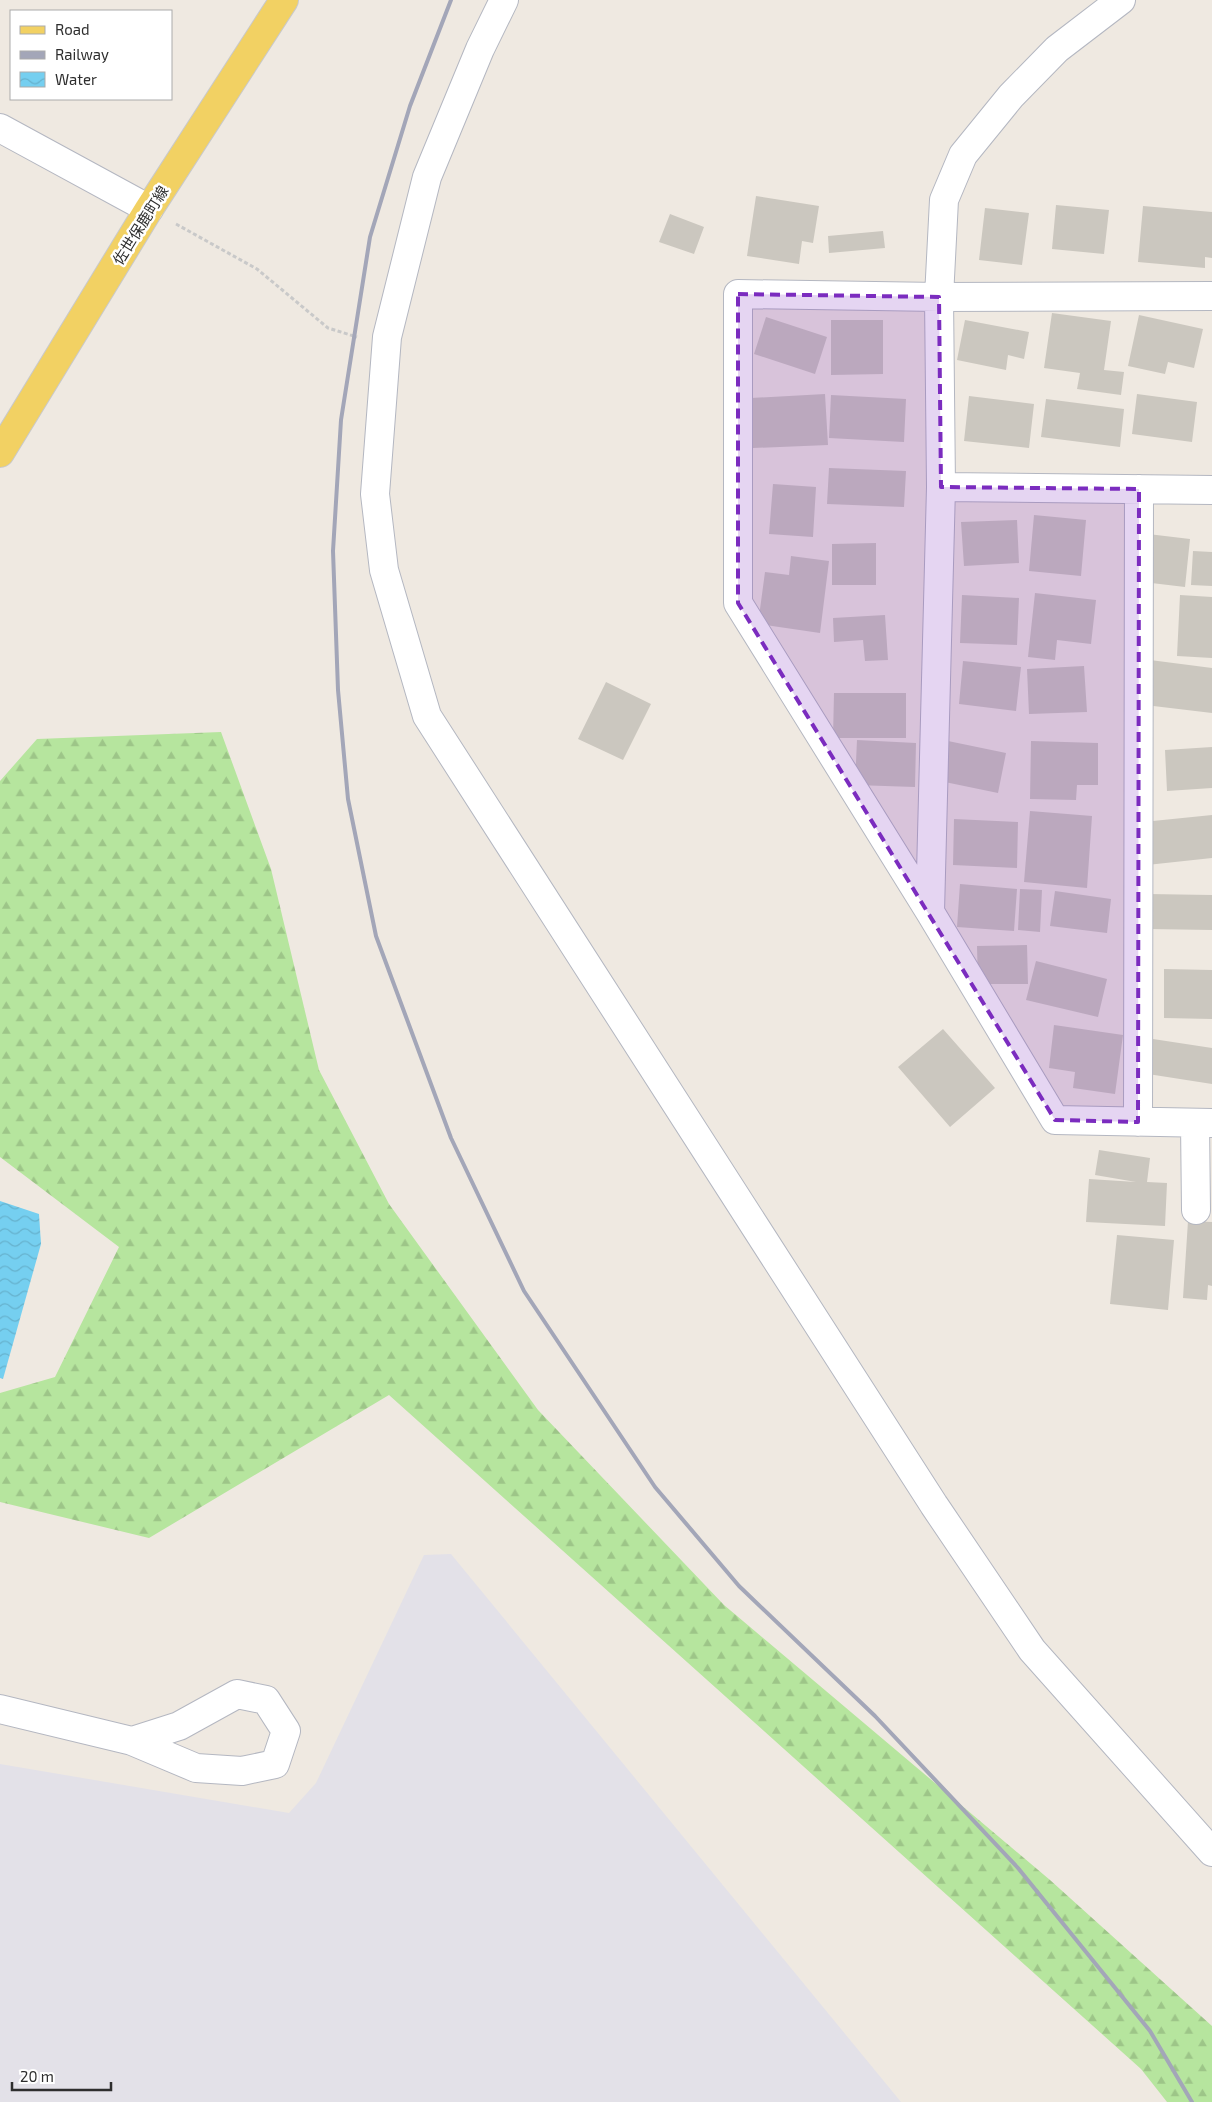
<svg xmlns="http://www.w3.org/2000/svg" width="1212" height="2102" font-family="'Exo 2','Noto Sans JP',sans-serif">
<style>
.industrial{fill:#e3e1e8}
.forest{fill:url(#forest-firs)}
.water{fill:url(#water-waves)}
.building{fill:#cbc7bf}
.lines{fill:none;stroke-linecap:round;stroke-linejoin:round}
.minor-casing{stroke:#b4b7c1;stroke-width:30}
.major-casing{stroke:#c9c9c9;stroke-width:30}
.path{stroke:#c9c9c9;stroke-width:3;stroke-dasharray:4 2.5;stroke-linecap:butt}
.minor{stroke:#fff;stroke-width:28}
.major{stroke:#f2d163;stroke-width:28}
.rail{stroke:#a3a6b8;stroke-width:4}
.marked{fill:#7b2cbf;fill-opacity:0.2;stroke:#7b2cbf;stroke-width:4;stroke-dasharray:10 6;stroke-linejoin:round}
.labels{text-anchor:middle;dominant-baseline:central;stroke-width:5;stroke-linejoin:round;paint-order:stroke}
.street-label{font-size:15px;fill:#2e2e2e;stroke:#fff}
</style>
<defs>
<pattern id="forest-firs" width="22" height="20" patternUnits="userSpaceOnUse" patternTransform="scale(1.25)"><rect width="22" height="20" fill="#b6e59e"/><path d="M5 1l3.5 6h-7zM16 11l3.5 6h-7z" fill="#9dc588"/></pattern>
<pattern id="water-waves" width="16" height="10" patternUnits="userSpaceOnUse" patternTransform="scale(1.25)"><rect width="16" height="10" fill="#75cff0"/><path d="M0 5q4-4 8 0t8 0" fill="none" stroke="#66b2ce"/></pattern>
</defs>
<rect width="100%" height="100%" fill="#efe9e1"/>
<path class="industrial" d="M451,1554L901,2102H0V1764L289,1813L316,1783L424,1555Z"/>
<path class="forest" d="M221,732L271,869L319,1070L389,1204L538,1410L724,1605L1050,1880L1212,2026V2102H1167L1141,2069L389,1395L149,1538L0,1502V1393L55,1377L119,1247L0,1157V781L37,739Z"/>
<path class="water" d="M0,1201L39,1214L41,1244L3,1379L0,1378Z"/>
<path class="building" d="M756,196L819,206L813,243L802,241L799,264L747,256Z
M1056,205L1109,210L1104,254L1052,249Z
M1143,206L1212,212V258L1205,257V268L1138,262Z
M985,208L1029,213L1022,265L979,260Z
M670,214L704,227L694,254L659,242Z
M883,231L885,248L829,253L828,236Z
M1052,313L1111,321L1104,370L1124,372L1121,395L1077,389L1080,373L1044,368Z
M1139,315L1203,329L1194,368L1168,362L1165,374L1128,366Z
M766,317L827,337L815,374L754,354Z
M831,320H883V374L831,375Z
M965,320L1029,332L1024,359L1008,355L1006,370L957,360Z
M825,394L828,445L753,448L751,398Z
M1137,394L1197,402L1192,442L1132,434Z
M831,395L906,399L904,442L829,438Z
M969,396L1034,404L1029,448L964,441Z
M1046,399L1124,409L1120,447L1041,437Z
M829,468L906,471L904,507L827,504Z
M773,484L816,487L813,537L769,534Z
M1034,515L1086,520L1081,576L1029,571Z
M1017,520L1019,563L964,566L961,522Z
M1148,534L1190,539L1185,587L1143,582Z
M876,543V585H832V544Z
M1193,551L1212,552V586L1191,585Z
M791,556L829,561L820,633L758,624L765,572L789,575Z
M1035,593L1096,600L1091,644L1057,640L1055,660L1028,657Z
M962,595L1019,598L1017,645L960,643Z
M1180,595L1212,597V658L1177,656Z
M885,615L888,660L865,661L863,640L834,642L833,618Z
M1150,660L1212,668V713L1145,705Z
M963,661L1021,667L1016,711L959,704Z
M1084,666L1087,712L1029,714L1027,669Z
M606,682L651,704L623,760L578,739Z
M834,693H906V738H833Z
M857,740L916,743L915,787L855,785Z
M948,741L1006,753L998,793L940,781Z
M1031,741L1098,743V785H1077L1076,800L1030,799Z
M1212,747V788L1167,791L1165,750Z
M1030,811L1092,816L1087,888L1024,882Z
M1212,815V858L1147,865L1143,822Z
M954,819L1018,822L1017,868L953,865Z
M960,884L1017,889L1014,931L957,927Z
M1020,889L1042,890L1040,932L1018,930Z
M1055,891L1111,899L1107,933L1050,926Z
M1148,894L1212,895V930L1148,929Z
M1027,945L1028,984H978L977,946Z
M1036,961L1107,979L1098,1017L1026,1000Z
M1164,969L1212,970V1019L1164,1018Z
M1054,1025L1123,1035L1115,1094L1073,1088L1075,1072L1049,1068Z
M943,1029L995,1088L950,1127L898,1067Z
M1153,1039L1212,1048V1084L1148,1074Z
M1099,1150L1150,1158L1147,1182L1167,1183L1165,1226L1086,1222L1089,1179L1136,1182L1095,1175Z
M1188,1221L1212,1222V1286L1208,1285L1207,1300L1183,1298Z
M1117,1235L1174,1240L1168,1310L1110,1304Z"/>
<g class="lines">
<g class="minor-casing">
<path id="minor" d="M504,0L480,49L427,177L387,337L375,494L384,570L427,716L934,1505L1032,1650L1212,1852
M0,128L149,209
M1212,296L939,297L738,294V603L930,912L1055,1120L1212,1123
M941,487L1212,490
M930,912L941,487L939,297L944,200L963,155L1011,96L1057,49L1121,0
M1138,1122L1139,489
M1195,1123L1196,1210
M0,1709L132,1741L196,1768L242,1771L275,1764L286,1731L266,1700L237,1694L179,1726L132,1741"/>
</g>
<g class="major-casing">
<path id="major" d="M0,453L149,209L284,0"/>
</g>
<path class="path" d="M176,224L257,269L328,328L357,337"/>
<use href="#minor" class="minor"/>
<use href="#major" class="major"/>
<path class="rail" d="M451,0L410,106L370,237L341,420L333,551L338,690L348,799L376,936L451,1138L524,1291L655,1487L739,1586L875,1716L1018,1868L1150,2031L1192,2102"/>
</g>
<path class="marked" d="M738,294L939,297L941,487L1139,489L1138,1122L1055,1120L738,603Z"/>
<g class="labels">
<g class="street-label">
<text transform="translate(140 225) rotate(-58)">佐世保鹿町線</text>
</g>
</g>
<rect x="10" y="10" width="162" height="90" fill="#ffffff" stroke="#ababab"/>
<rect x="20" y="26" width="25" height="8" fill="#f2d163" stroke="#ababab"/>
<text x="55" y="35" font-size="15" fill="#2e2e2e">Road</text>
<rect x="20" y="51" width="25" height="8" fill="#a3a6b8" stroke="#ababab"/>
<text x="55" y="60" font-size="15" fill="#2e2e2e">Railway</text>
<rect x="20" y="72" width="25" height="15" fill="url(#water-waves)" stroke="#ababab"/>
<text x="55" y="85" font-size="15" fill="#2e2e2e">Water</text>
<path d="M12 2082v8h99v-8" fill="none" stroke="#2e2e2e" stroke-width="2.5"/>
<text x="20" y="2082" font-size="15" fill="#2e2e2e" stroke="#ffffff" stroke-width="4" paint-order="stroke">20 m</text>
</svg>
